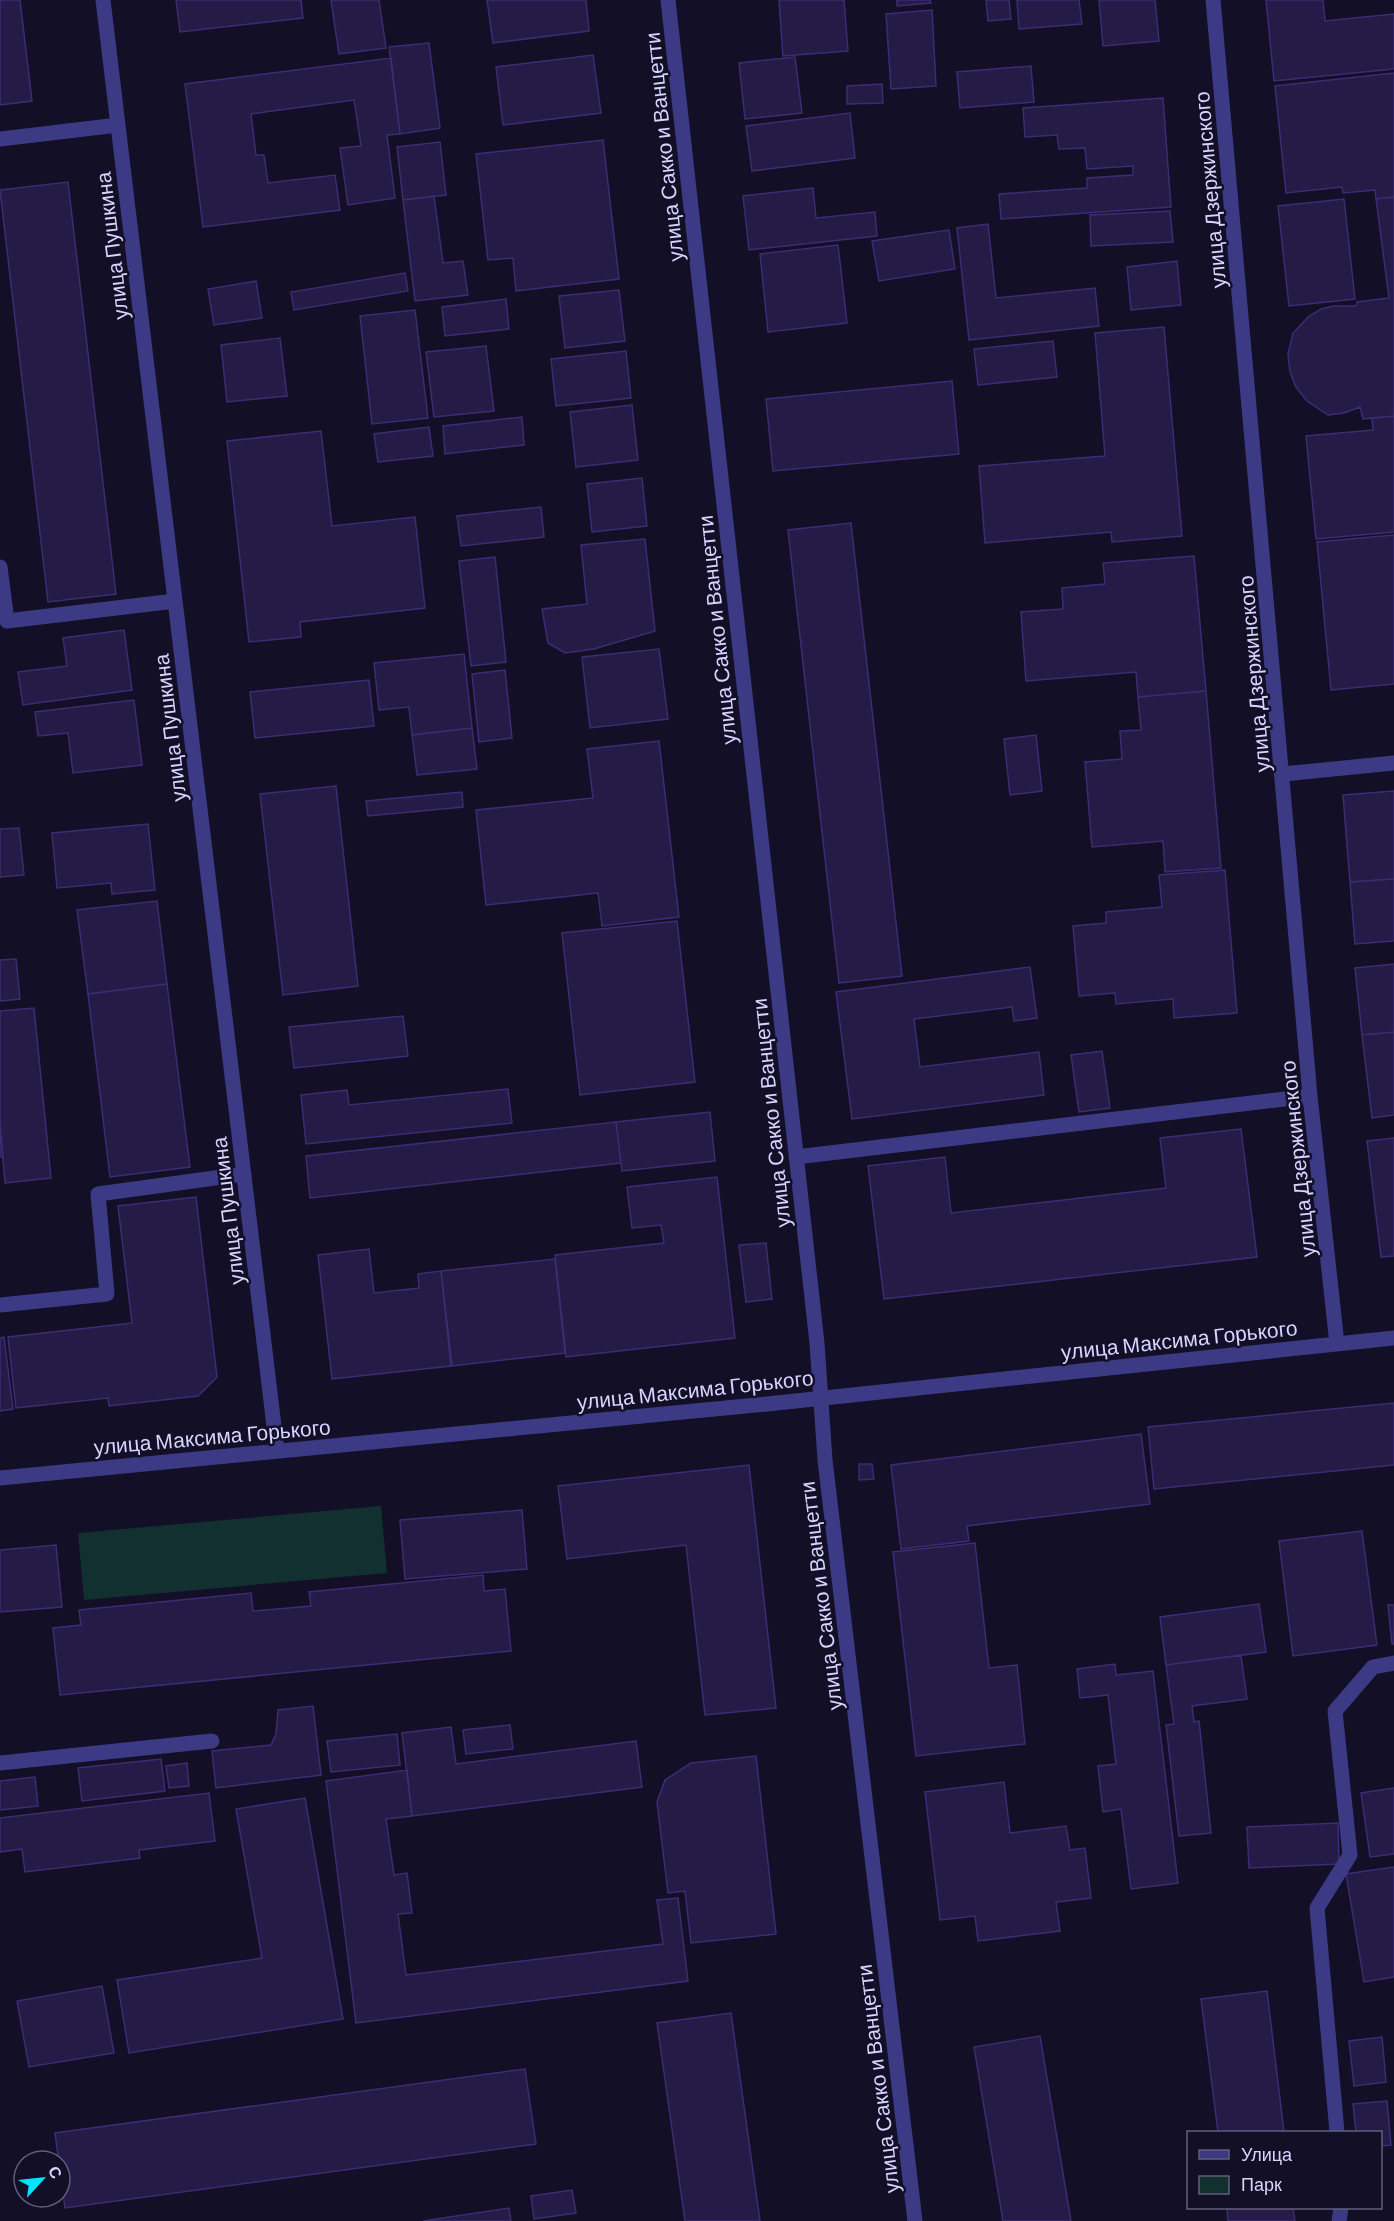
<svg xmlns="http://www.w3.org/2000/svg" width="1394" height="2221" font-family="Barlow,sans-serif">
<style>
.green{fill:#12302f}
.building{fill:#241b47;stroke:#3b2d73;stroke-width:1.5}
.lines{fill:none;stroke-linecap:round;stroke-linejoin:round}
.minor{stroke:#3d3a85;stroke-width:15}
.labels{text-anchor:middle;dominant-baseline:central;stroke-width:5;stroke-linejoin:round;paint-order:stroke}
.street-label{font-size:21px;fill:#d9d4ff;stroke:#130f26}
</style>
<rect width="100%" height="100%" fill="#130f26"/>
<path class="green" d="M381,1506L387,1573L84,1600L78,1533Z"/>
<path class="building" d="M0,0H20L32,101L0,105Z
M176,0H301L303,18L180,32Z
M331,0H379L386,48L339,54Z
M487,0H586L589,31L493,43Z
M779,0H844L848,51L783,56Z
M897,0H930L931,3L897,6Z
M986,0H1009L1011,19L988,21Z
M1017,0H1079L1082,24L1019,29Z
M1099,0H1155L1159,41L1103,46Z
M1266,0H1323L1325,21L1394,14V69L1274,81Z
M932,10L936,86L891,89L886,14Z
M429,43L440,128L400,134L389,47Z
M593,55L601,113L503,125L496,67Z
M795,57L802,113L745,119L739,63Z
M391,58L400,134L387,135L395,198L348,205L340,148L361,146L354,100L251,114L256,155H264L268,183L335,175L340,210L203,227L185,84Z
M1031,66L1034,102L960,108L957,72Z
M1394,73V197L1376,199L1375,190L1343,193L1342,187L1286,193L1275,86Z
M882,84L883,103L847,104V86Z
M1163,98L1171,207L1001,219L999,194L1087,188V178L1133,175V166L1087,169L1085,148L1059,149L1057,135L1025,137L1023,108Z
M850,113L855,158L752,171L746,126Z
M603,140L619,279L516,291L513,258L488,260L476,154Z
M440,142L446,195L403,200L397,147Z
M68,182L116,594L48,602L0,190Z
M813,188L816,218L875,212L877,236L749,250L743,196Z
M434,196L443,263L463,261L468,295L415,301L403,200Z
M1394,197V416L1363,419L1360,407L1344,413L1328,415L1307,401L1296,387L1290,372L1288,354L1293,333L1308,317L1321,309L1334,306H1356L1357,302L1389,298L1376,199Z
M1344,199L1355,299L1289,306L1278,206Z
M1170,211L1173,242L1091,246L1090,215Z
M988,224L996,298L1095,288L1099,326L969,340L957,228Z
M949,230L955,269L879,281L872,241Z
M838,245L847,323L768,332L760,254Z
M1177,261L1181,305L1131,310L1127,267Z
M405,273L408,291L294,310L291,292Z
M256,281L262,318L214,325L208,289Z
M619,290L625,341L565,348L559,296Z
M506,299L509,329L445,336L442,307Z
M415,310L428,418L372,424L360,316Z
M1164,327L1182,536L1112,542L1111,532L985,543L979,466L1105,456L1095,333Z
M280,338L287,396L227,402L221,345Z
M1053,341L1057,377L978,385L974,349Z
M486,346L494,411L434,417L426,352Z
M626,351L631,398L556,406L551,359Z
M952,381L959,454L773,471L766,399Z
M632,405L638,460L576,467L570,412Z
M1394,416V532L1316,539L1306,436L1373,430L1372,418Z
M522,417L524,445L445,454L443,426Z
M429,427L433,456L378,462L374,434Z
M321,431L332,526L415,517L425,608L300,622L301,637L249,642L227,441Z
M642,478L647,526L592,532L587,484Z
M541,507L544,537L461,546L457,516Z
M851,523L902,976L839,983L788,530Z
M1394,535V684L1331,690L1317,542Z
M645,539L655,631L594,649L565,653L548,643L542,609L587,604L581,545Z
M1194,556L1206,691L1138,697L1136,672L1026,681L1021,612L1063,609L1062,588L1105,584L1103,563Z
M495,557L506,662L471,666L459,561Z
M124,630L132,690L23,705L18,672L67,666L63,638Z
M659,649L668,719L590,728L582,657Z
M464,654L472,728L412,735L409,707L379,710L374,663Z
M505,670L512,738L479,742L472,674Z
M369,680L374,726L255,738L250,692Z
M1206,691L1221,868L1165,872L1163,841L1092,847L1085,762L1122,759L1120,731L1141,730L1138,697Z
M134,700L142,765L73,773L68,733L38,736L35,712Z
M472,728L477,769L417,775L412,735Z
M1036,735L1042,791L1010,795L1004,739Z
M659,741L679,917L602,926L598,893L486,905L476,810L593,798L587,749Z
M336,786L358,986L283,995L260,794Z
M1394,791V879L1350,882L1343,795Z
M462,792L463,807L368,816L366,801Z
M148,824L155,890L112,894L111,883L57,888L52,833Z
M19,828L24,875L0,877V829Z
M1225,870L1237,1013L1174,1018L1173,999L1116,1004L1115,993L1079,996L1073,926L1106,923V912L1162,907L1159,875Z
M1394,879V941L1355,944L1350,882Z
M157,901L167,984L88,994L77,910Z
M677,921L695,1082L580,1095L562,933Z
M16,959L20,999L0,1001V960Z
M1394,964V1032L1362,1035L1355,968Z
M1030,967L1037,1018L1014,1021L1012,1007L914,1019L920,1067L1039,1052L1044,1095L852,1119L836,992Z
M167,984L190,1167L110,1177L88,994Z
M34,1008L51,1178L5,1183L0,1124V1011Z
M403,1016L408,1056L294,1068L289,1027Z
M1394,1032V1115L1372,1118L1362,1035Z
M1102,1051L1110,1108L1079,1112L1071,1055Z
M508,1089L512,1123L306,1144L301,1095L347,1090L349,1105Z
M710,1112L715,1161L622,1171L616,1122Z
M616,1122L621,1163L310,1198L306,1156Z
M0,1124L3,1157H0Z
M1241,1129L1257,1257L884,1299L868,1166L945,1157L951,1213L1166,1188L1160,1138Z
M1394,1138V1256L1381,1257L1367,1141Z
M717,1177L735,1338L566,1357L555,1255L664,1243L661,1225L632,1228L627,1187Z
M196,1197L217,1377L198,1396L109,1406L108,1398L16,1408L8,1337L132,1323L118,1206Z
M766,1243L772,1299L746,1302L739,1245Z
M369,1249L374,1293L419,1288L418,1274L441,1271L451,1366L332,1379L318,1255Z
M555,1259L565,1353L452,1366L441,1271Z
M4,1337L13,1409L0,1411V1338Z
M1394,1403V1465L1154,1489L1148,1427Z
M1141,1434L1150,1504L967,1526L969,1541L901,1549L891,1465Z
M859,1464H872L874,1479L859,1480Z
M749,1465L776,1708L705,1715L686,1545L567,1559L558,1486Z
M522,1510L527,1569L405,1579L400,1520Z
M1362,1531L1377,1645L1293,1656L1279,1541Z
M975,1543L989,1668L1017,1665L1025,1744L916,1756L893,1552Z
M56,1545L62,1607L0,1612V1550Z
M483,1575L484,1591L505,1589L511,1651L60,1695L53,1628L81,1625L79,1610L251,1593L253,1611L311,1606L309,1592Z
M1259,1604L1266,1652L1166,1665L1160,1617Z
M1388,1605H1394V1644H1392Z
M1241,1655L1247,1699L1192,1706L1194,1722L1199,1721L1211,1833L1179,1836L1166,1725L1174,1724L1166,1665Z
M1115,1664L1116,1675L1153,1671L1178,1883L1131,1889L1121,1809L1103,1812L1098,1766L1116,1764L1108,1695L1080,1698L1077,1669Z
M313,1706L321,1775L216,1788L212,1751L271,1745L276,1734L278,1710Z
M510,1725L513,1749L466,1754L463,1730Z
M451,1727L456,1764L636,1741L642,1787L412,1816L402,1733Z
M397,1734L400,1765L331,1772L327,1741Z
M756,1756L776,1934L691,1943L685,1891L668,1893L657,1802L665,1780L691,1763Z
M161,1759L165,1791L82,1801L78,1768Z
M187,1763L189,1786L169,1788L166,1766Z
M407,1770L412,1816L386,1819L394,1875L407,1873L412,1913L398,1914L406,1975L663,1944L657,1900L678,1898L688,1981L356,2023L326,1781Z
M35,1777L38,1806L0,1810V1781Z
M1004,1782L1010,1833L1066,1826L1070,1850L1085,1848L1091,1898L1056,1902L1060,1931L978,1941L975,1916L940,1920L925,1792Z
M1394,1788V1854L1370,1857L1361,1793Z
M209,1793L215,1841L139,1850L140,1858L25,1872L22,1849L0,1852V1818Z
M305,1798L343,2019L129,2053L117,1980L262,1958L236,1809Z
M1338,1823L1339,1864L1249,1868L1247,1827Z
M1394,1867V1977L1364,1982L1346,1874Z
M102,1986L114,2053L29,2067L17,2001Z
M1267,1991L1284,2132H1218L1201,1999Z
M731,2013L760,2221H685L657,2023Z
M1040,2036L1071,2221H1003L974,2047Z
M1382,2037L1386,2082L1354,2086L1349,2041Z
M525,2069L536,2144L65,2208L55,2133Z
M1387,2101L1391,2145L1380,2146V2132H1356L1353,2104Z
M572,2190L576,2213L534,2219L531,2196Z
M509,2208L511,2221H423Z
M1227,2208H1293L1295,2221H1228Z"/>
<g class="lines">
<path class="minor" d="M103,0L277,1451
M668,0L817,1343L825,1460L915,2221
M1213,0L1310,1096L1337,1344
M0,139L118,125
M0,567L7,621L175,601
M1283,774L1394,763
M796,1157L1310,1096
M0,1305L107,1294L98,1194L244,1174
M0,1478L767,1404L1394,1338
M0,1763L212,1741
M1337,2132L1317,1908L1350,1855L1335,1711L1373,1667L1394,1663
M1339,2221L1341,2208"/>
</g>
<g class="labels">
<g class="street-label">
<text transform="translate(663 147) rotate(-96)">улица Сакко и Ванцетти</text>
<text transform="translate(1209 190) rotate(-95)">улица Дзержинского</text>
<text transform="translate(111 246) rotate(-97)">улица Пушкина</text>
<text transform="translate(716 630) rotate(-96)">улица Сакко и Ванцетти</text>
<text transform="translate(1253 674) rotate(-95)">улица Дзержинского</text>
<text transform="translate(169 728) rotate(-97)">улица Пушкина</text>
<text transform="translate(770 1113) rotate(-96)">улица Сакко и Ванцетти</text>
<text transform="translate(1297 1159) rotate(-96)">улица Дзержинского</text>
<text transform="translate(227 1211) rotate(-97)">улица Пушкина</text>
<text transform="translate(1179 1339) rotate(-6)">улица Максима Горького</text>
<text transform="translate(695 1389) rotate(-6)">улица Максима Горького</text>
<text transform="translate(212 1436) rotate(-5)">улица Максима Горького</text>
<text transform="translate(820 1596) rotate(-97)">улица Сакко и Ванцетти</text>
<text transform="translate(877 2079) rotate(-97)">улица Сакко и Ванцетти</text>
</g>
</g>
<rect x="1187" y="2131" width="195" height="78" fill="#130f26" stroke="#625e7d" stroke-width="1.5"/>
<rect x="1199" y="2150" width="30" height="9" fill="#3d3a85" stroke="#625e7d" stroke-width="1.5"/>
<text x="1241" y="2161" font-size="18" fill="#d9d4ff">Улица</text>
<rect x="1199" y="2176" width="30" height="18" fill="#12302f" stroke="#625e7d" stroke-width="1.5"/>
<text x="1241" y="2191" font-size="18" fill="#d9d4ff">Парк</text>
<g transform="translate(42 2179) rotate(63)"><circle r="28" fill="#130f26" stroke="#625e7d" stroke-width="1.5"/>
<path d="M0-4.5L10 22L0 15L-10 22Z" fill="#00e5ff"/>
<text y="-9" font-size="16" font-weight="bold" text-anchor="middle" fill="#d9d4ff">С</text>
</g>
</svg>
